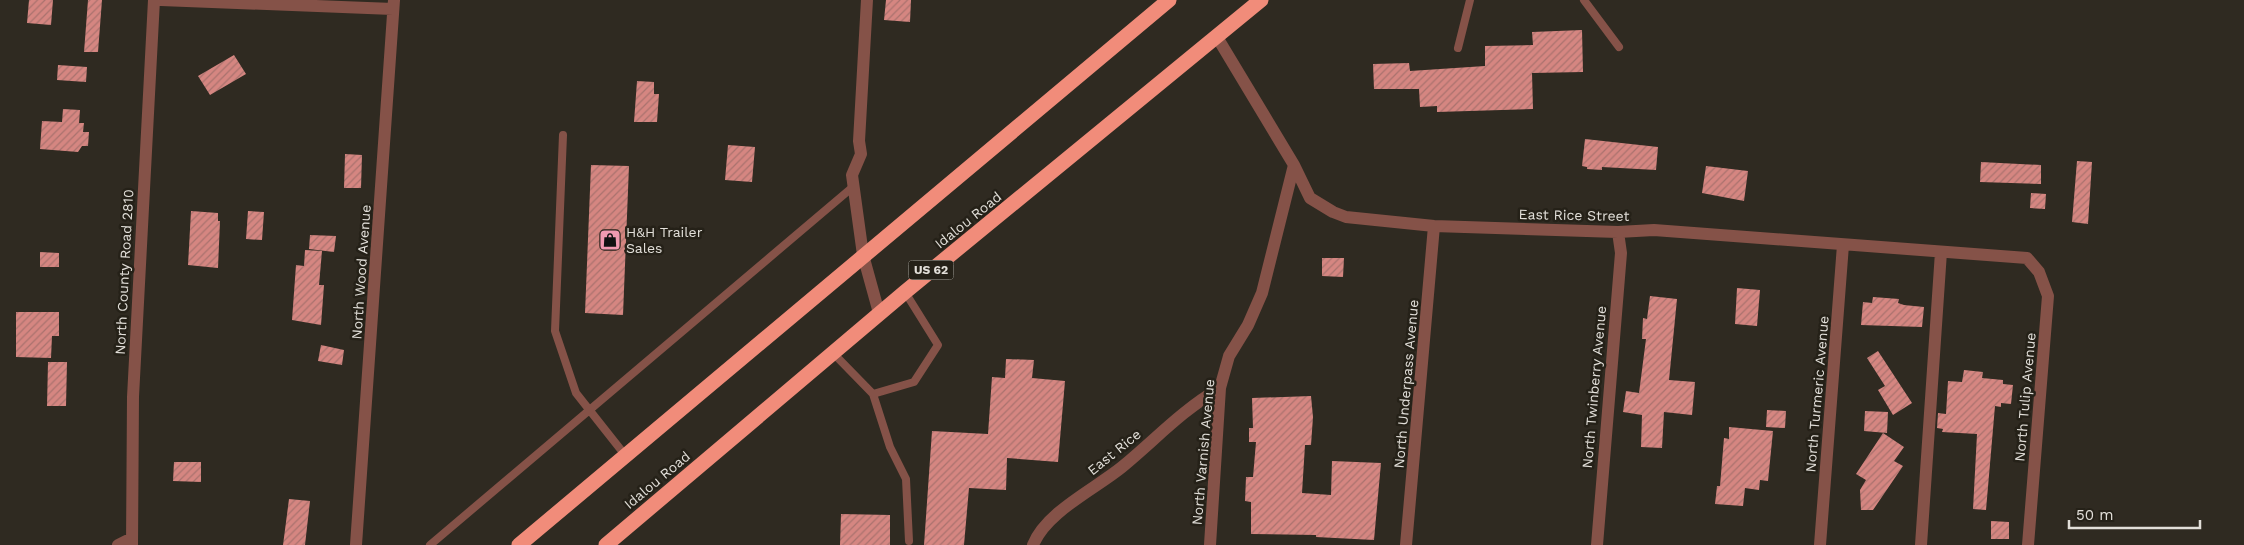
<svg xmlns="http://www.w3.org/2000/svg" width="2244" height="545" font-family="'Work Sans',sans-serif">
<style>
.building{fill:url(#building-hatch)}
.lines{fill:none;stroke-linecap:round;stroke-linejoin:round}
.lane{stroke:#855248;stroke-width:8}
.street{stroke:#855248;stroke-width:12}
.highway{stroke:#f18c7a;stroke-width:15}
.labels{text-anchor:middle;dominant-baseline:central;stroke-width:5;stroke-linejoin:round;paint-order:stroke}
.shield{fill:#252118;stroke:#a9a69f;stroke-width:1}
.shield-label{font-size:12px;font-weight:bold;fill:#e2dfd9}
.street-label{font-size:14px;fill:#e2dfd9;stroke:#252118}
.poi-label{font-size:14px;fill:#e2dfd9;stroke:#252118;text-anchor:start}
</style>
<defs>
<pattern id="building-hatch" width="6" height="6" patternUnits="userSpaceOnUse" patternTransform="scale(1.25)"><rect width="6" height="6" fill="#d58681"/><path d="M-1 1l2-2M0 6l6-6M5 7l2-2" fill="none" stroke="#aa726e"/></pattern>
</defs>
<rect width="100%" height="100%" fill="#2f2a21"/>
<path class="building" d="M29,0H53L51,25L27,23Z
M88,0H102L98,52H84Z
M886,0H911L910,22L884,20Z
M1582,30L1583,72L1532,73L1533,109L1437,112V106L1420,107L1419,89H1374L1373,64L1409,63L1410,71L1485,66V46L1533,45L1532,32Z
M234,55L246,74L210,95L198,76Z
M58,65L87,67L86,82L57,80Z
M637,81L654,82V94H659L657,122H634Z
M63,109L80,110L79,123H84L83,132H89L88,146H82L78,152L40,149L42,121L62,122Z
M1585,139L1658,147L1656,170L1602,167V170L1587,169V167L1582,166Z
M728,145L755,147L752,182L725,180Z
M345,154L362,155L361,188H344Z
M2077,161L2092,162L2088,224L2072,222Z
M1981,162L2041,165V184L1980,182Z
M591,165L629,166L623,315L585,313Z
M1706,166L1748,171L1744,201L1702,193Z
M2031,193L2046,194L2045,209L2030,208Z
M191,211L218,213V221H220L218,268L188,265Z
M248,211L264,212L262,240L246,239Z
M310,235L336,236L334,252L309,249Z
M305,250L322,251L319,285H324L321,325L292,320L296,265L304,266Z
M40,252L59,253V267H40Z
M1322,258H1344L1343,277L1322,276Z
M1737,288L1760,290L1757,326L1735,324Z
M1650,296L1677,299L1669,380L1695,382L1692,415L1664,412L1662,448L1641,447L1642,415L1623,412L1626,391L1639,393L1646,339H1642L1643,318L1647,319Z
M1873,297L1899,299L1898,303L1904,305L1924,307L1922,327L1861,325L1863,302L1872,303Z
M16,312H59V336H52L51,358L16,357Z
M321,345L344,350L342,365L318,361Z
M1878,351L1912,403L1893,415L1878,390L1885,386L1867,358Z
M1006,359L1034,360L1032,378L1065,381L1058,462L1007,458L1006,490L969,488L964,545H924L932,431L988,434L992,377L1005,378Z
M48,362H67L66,406H47Z
M1964,370L1983,372L1982,378L2003,380V384L2013,385L2011,404L2001,403V407L1995,406L1986,510L1973,509L1977,434L1942,432L1943,429L1937,428L1938,413L1946,414L1948,381L1962,382Z
M1311,396L1313,417L1311,445H1305L1302,493L1331,495L1332,461L1381,463L1374,540L1316,537V535L1251,534V502L1245,501L1246,477H1253L1256,442H1249V428H1253L1252,398Z
M1767,410L1786,411L1785,428L1766,427Z
M1865,411L1888,412L1887,433L1864,431Z
M1729,427L1773,431L1768,481L1760,480L1759,490L1745,488L1743,506L1715,504L1717,486H1720L1724,438L1729,439Z
M1883,433L1904,447L1894,461L1903,466L1873,510H1861L1860,490L1866,480L1856,474Z
M174,462H201V482L173,481Z
M289,499L310,501L305,545H283Z
M841,514L890,515V545H840Z
M1991,521L2009,522V539H1991Z"/>
<g class="lines">
<path class="lane" d="M1584,0L1619,47
M1458,48L1470,0
M563,135L555,331L576,393L625,455
M833,353L873,394L914,382L938,345L905,292
M873,394L890,447L906,479L909,541
M430,545L854,186"/>
<path class="street" d="M161,0L393,9
M867,0L859,141L861,154L852,175L863,255L879,313
M1217,37L1294,165L1310,198L1333,212L1346,217L1434,226L1618,232L1654,230L2027,258L2039,272L2048,296L2028,545
M118,545L132,538
M132,545L133,397L154,0
M356,545L394,0
M1033,545C1046,512 1095,489 1122,467C1156,439 1181,411 1220,388
M1210,545L1220,388L1229,356L1248,325L1262,293L1294,165
M1406,545L1434,226
M1597,545L1621,253L1618,232
M1820,545L1843,245
M1921,545L1941,252"/>
<path class="highway" d="M519,545L1169,0
M606,545L905,292L1261,0"/>
</g>
<defs>
<g id="shop-square" transform="scale(1.125)"><rect x="-9" y="-9" width="18" height="18" rx="4" fill="#f19ab1" stroke="#252118"/><path d="M-5-2.5h2.3a2.7 3.5 0 0 1 5.4 0H5L5.5 6h-11ZM-1.5-2.5h3a1.5 2.3 0 0 0-3 0Z" fill="#111"/></g>
</defs>
<g fill-rule="evenodd">
<use href="#shop-square" x="610" y="240"/>
</g>
<g class="labels">
<rect class="shield" x="908.5" y="260.5" width="45" height="19" rx="4"/>
<g class="shield-label">
<text x="931" y="270">US 62</text>
</g>
<g class="street-label">
<text transform="translate(1574 215) rotate(1)">East Rice Street</text>
<text transform="translate(968 220) rotate(-39)">Idalou Road</text>
<text transform="translate(124 272) rotate(-87)">North County Road 2810</text>
<text transform="translate(361 272) rotate(-86)">North Wood Avenue</text>
<text transform="translate(1406 384) rotate(-85)">North Underpass Avenue</text>
<text transform="translate(1594 387) rotate(-85)">North Twinberry Avenue</text>
<text transform="translate(1817 394) rotate(-85)">North Turmeric Avenue</text>
<text transform="translate(2025 397) rotate(-85)">North Tulip Avenue</text>
<text transform="translate(1114 452) rotate(-39)">East Rice</text>
<text transform="translate(1203 452) rotate(-85)">North Varnish Avenue</text>
<text transform="translate(657 480) rotate(-40)">Idalou Road</text>
</g>
<g class="poi-label">
<text x="626" y="232">H&amp;H Trailer<tspan x="626" dy="16">Sales</tspan></text>
</g>
</g>
<path d="M2069 520v8h131v-8" fill="none" stroke="#e2dfd9" stroke-width="2.5"/>
<text x="2076" y="520" font-size="15" fill="#e2dfd9" stroke="#252118" stroke-width="4" paint-order="stroke">50 m</text>
</svg>
